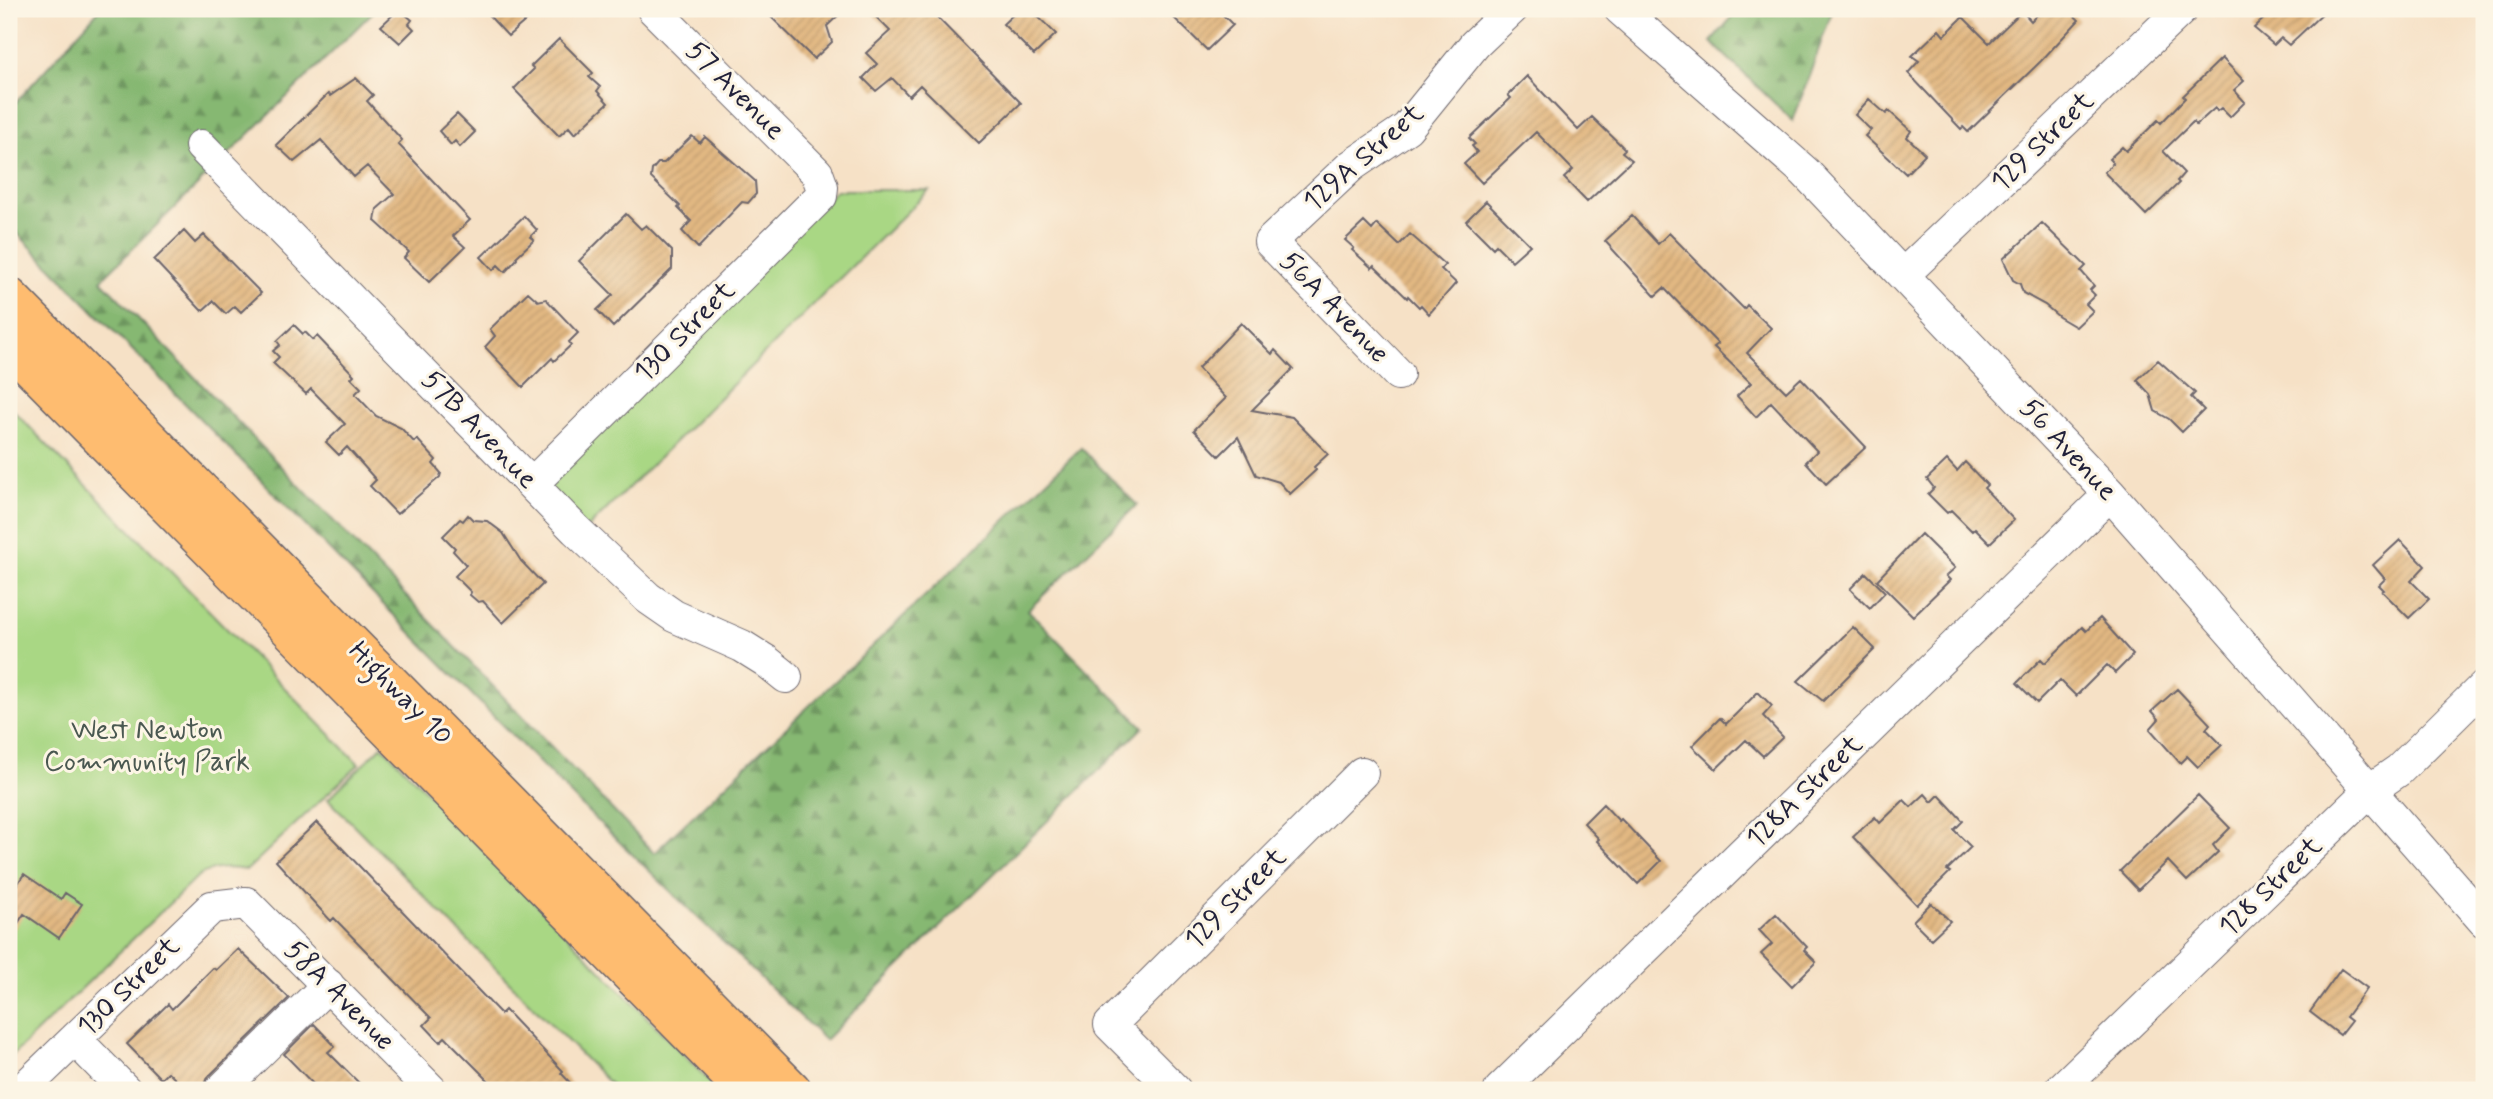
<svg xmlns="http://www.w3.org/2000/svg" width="2493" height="1099" font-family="Mynerve,sans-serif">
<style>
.forest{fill:url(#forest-firs);stroke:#546d56;stroke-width:2}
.green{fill:#a9d784;stroke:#667c60;stroke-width:2}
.building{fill:url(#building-hatch)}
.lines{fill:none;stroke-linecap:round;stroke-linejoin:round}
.minor-casing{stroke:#6c656c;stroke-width:34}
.highway-casing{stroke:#6c656c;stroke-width:41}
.minor{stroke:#fff;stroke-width:32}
.highway{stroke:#febc70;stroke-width:38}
.labels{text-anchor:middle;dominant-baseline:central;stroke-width:6;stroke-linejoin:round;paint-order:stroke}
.street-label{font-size:28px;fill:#22223b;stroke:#fcf5e5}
.park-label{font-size:28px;fill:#4a5851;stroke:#fcf5e5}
</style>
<defs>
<pattern id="forest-firs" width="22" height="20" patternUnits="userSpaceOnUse" patternTransform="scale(1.75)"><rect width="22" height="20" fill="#86b872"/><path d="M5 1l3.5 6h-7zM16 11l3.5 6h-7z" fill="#6d955f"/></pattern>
<pattern id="building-hatch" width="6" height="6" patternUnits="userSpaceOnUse" patternTransform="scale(1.75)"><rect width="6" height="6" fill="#e2b882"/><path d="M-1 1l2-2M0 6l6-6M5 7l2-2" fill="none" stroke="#c29e71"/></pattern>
</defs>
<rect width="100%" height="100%" fill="#fcf5e5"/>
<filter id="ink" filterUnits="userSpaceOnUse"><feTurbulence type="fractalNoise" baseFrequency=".0143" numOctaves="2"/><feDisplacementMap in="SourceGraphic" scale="14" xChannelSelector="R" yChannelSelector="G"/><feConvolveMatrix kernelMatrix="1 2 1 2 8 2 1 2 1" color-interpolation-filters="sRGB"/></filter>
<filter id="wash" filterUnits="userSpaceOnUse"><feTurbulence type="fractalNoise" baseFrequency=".00686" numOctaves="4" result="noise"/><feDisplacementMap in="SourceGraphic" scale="28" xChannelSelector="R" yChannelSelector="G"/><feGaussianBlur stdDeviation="1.57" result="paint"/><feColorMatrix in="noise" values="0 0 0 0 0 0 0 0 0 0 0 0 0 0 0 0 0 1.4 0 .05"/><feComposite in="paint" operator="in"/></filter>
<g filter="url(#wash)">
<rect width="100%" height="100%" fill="#f6e1c6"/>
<path class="forest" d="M100,9H376L101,280L654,853L1081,448L1137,505L1028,610L1143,727L825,1040L581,805L9,225V110Z
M1739,9H1833L1793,121L1711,42Z"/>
<path class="green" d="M836,190H929L587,529L542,482Z
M9,406L359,764L247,870C229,867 216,867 199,875L9,1059Z
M382,746L718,1090H616L328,799Z"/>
<g id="blocks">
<path class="building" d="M399,9L412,20L409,24L414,29L400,43L381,26Z
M483,9H539L508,36Z
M763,9H845L827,26L832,42L814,59Z
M868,9H929L1021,103L979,143L920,85L909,96L892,78L876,91L863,78L877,64L866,53L890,31Z
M1019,9H1030L1056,34L1034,55L1003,24Z
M1165,9H1217L1233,25L1207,50Z
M2043,9H2067L2079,20L2041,61L1968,132L1963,127L1961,129L1908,73L1919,61L1912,56L1939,30L1944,36L1963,17L1989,43L2022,11L2031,21Z
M2274,9H2327L2289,45L2281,38L2274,45L2254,28Z
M559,39L593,73L589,77L600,87L597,91L608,103L575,134L569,127L559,136L514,89L534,69L531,66Z
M2222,58L2244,81L2234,90L2245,102L2230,117L2221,108L2217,111L2215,108L2196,125L2193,122L2163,151L2184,173L2177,181L2179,183L2146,215L2104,172L2113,163L2109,159L2122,147L2126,151L2158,120L2161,123L2185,98L2183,96Z
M1527,76L1578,130L1592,117L1625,149L1622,152L1632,160L1587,202L1564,178L1573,170L1536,132L1482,183L1464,164L1477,152L1472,146L1475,144L1469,138L1511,98L1508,95Z
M356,78L373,95L367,101L402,140L398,144L470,220L453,236L465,247L429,282L404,258L409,252L375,221L377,209L394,194L367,166L354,177L321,140L294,162L276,145L328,94L330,96Z
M1869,99L1886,114L1889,111L1911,131L1907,137L1925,154L1906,174L1865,136L1871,130L1855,115Z
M457,114L475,132L460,147L455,141L451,145L439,131Z
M692,136L700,143L705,137L755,181L756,194L748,203L742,202L698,248L682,231L691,221L678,208L680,206L651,178L652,170L658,163H664Z
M1486,201L1530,245L1512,261L1496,245L1493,248L1466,221Z
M626,214L641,229L646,225L672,251V269L613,327L597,310L613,295L579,261Z
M524,216L537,230L530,237L534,240L516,257L517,259L505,272L498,265L493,270L481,257Z
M1632,216L1658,244L1669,233L1744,309L1747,305L1771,328L1747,353L1786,392L1801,378L1866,447L1826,484L1806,462L1817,451L1771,402L1756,417L1737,396L1751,383L1714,347L1718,344L1664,288L1655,296L1605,241Z
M1364,222L1372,230L1377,224L1399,245L1410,234L1445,265L1441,269L1456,283L1429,314L1421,305L1419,307L1408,296L1407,298L1374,266L1372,268L1352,250L1354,248L1345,240Z
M2042,223L2086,266L2081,271L2094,286L2090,290L2095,295L2086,304L2093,311L2076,327L2059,317L2045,305L2023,293L2020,284L2013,280L2003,259Z
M184,231L195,243L204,235L261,293L241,312L235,306L226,314L213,301L202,311L154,260Z
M528,292L538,301L546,299L578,333L569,342L571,345L554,361L552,358L523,387L485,347L495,336L490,329Z
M1241,323L1272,354L1275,350L1293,369L1252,410L1292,417L1328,454L1314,467L1316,470L1290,494L1279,482L1256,475L1238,437L1219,456L1194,430L1226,398L1198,368Z
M294,325L303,334L305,332L313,340L317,336L354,375L351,378L361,388L355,394L376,416L401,428L414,442L417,439L436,460L433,464L441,473L440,477L397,514L370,486L376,480L347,447L339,455L326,442L345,424L311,389L306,394L273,363L279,357L273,351L280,345L277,341Z
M2158,360L2195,393L2191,397L2204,410L2182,432L2169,419L2155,411L2150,394L2137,380Z
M1947,460L1957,471L1965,462L1987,485L1984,488L2014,520L1990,543L1975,528L1972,531L1951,510L1947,513L1928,494L1934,488L1927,479Z
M468,515L473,520L487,521L503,533L521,561L543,584L503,623L483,601L478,602L470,595L471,592L455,576L466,565L453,551L455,548L443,536L460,519L463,521Z
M1921,534L1955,568L1946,576L1950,580L1913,616L1877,580Z
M2400,540L2425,566L2411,581L2429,599L2409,618L2382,591L2384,590L2379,585L2385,579L2373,565Z
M1866,573L1885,592L1870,608L1850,589Z
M2100,618L2133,655L2115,673L2107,665L2076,696L2060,680L2037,703L2017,683L2041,659L2045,663L2082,627L2086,631Z
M1853,627L1875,649L1823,701L1798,681Z
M2177,689L2210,724L2206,729L2222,745L2198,767L2187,756L2180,763L2150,729L2159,719L2152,711Z
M1758,692L1772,706L1763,716L1783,737L1763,756L1746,740L1716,769L1692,746L1720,718L1726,724Z
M1925,794L1932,802L1939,795L1963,821L1954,830L1971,847L1947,870L1950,872L1917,905L1853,837L1875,817L1880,823L1904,800L1911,807Z
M2198,795L2230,828L2213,845L2218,852L2187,881L2168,861L2138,890L2120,871Z
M1603,804L1619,821L1621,819L1661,861L1638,884L1597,841L1599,839L1584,823Z
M317,822L501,1014L505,1010L563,1071L561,1073L577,1090H498L445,1037L440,1042L424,1025L431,1018L334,918L331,921L276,861Z
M24,874L61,899L65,893L82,904L59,938L24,914L9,937V897Z
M1931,903L1950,921L1931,939L1913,921Z
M1776,914L1807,947L1804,950L1816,962L1792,986L1761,954L1772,944L1759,930Z
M238,949L289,998L208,1077L203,1090H186L168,1072L161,1079L127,1044L168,1004L172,1009L213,968L216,970Z
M2341,969L2367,988L2346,1017L2351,1021L2340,1035L2310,1012Z
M314,1024L335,1046L328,1052L366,1090H319L284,1054Z"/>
</g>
</g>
<g filter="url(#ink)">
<use href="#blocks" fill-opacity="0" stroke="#6c656c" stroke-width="2"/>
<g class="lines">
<g class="minor-casing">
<path id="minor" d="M1620,9L1805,172L2110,494L2484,921
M201,146L576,530L648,598L674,616L742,646L766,661L786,677
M1903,275L2182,9
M1398,374L1270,242L1351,166L1407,128L1475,44L1512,9
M532,484L821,196L822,187L817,173L653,9
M75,1039L125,1090
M22,1090L212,907L246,903L431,1090
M221,1090L328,985
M1175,1090L1110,1025L1362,773
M1500,1090L2110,494
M2060,1090L2370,790L2399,770L2484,686"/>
</g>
<g class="highway-casing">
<path id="highway" d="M9,297L792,1090
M9,345L745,1090"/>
</g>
<use href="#minor" class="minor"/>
<use href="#highway" class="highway"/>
</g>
</g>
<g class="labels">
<g class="street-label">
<text transform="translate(735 91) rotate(45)">57 Avenue</text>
<text transform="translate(2043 142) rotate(-44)">129 Street</text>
<text transform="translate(1364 158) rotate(-41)">129A Street</text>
<text transform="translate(1334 308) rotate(46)">56A Avenue</text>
<text transform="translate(685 332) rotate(-45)">130 Street</text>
<text transform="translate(479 430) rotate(46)">57B Avenue</text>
<text transform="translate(2068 450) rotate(47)">56 Avenue</text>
<text transform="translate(400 694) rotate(45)">Highway 10</text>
<text transform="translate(1805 792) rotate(-44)">128A Street</text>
<text transform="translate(2271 887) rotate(-44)">128 Street</text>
<text transform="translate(1236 899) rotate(-45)">129 Street</text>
<text transform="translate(129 987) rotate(-44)">130 Street</text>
<text transform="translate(339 996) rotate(45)">58A Avenue</text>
</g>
<g class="park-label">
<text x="147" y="730">West Newton<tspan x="147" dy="32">Community Park</tspan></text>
</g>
</g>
<rect width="2493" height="1099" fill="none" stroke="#fcf5e5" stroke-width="35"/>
</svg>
